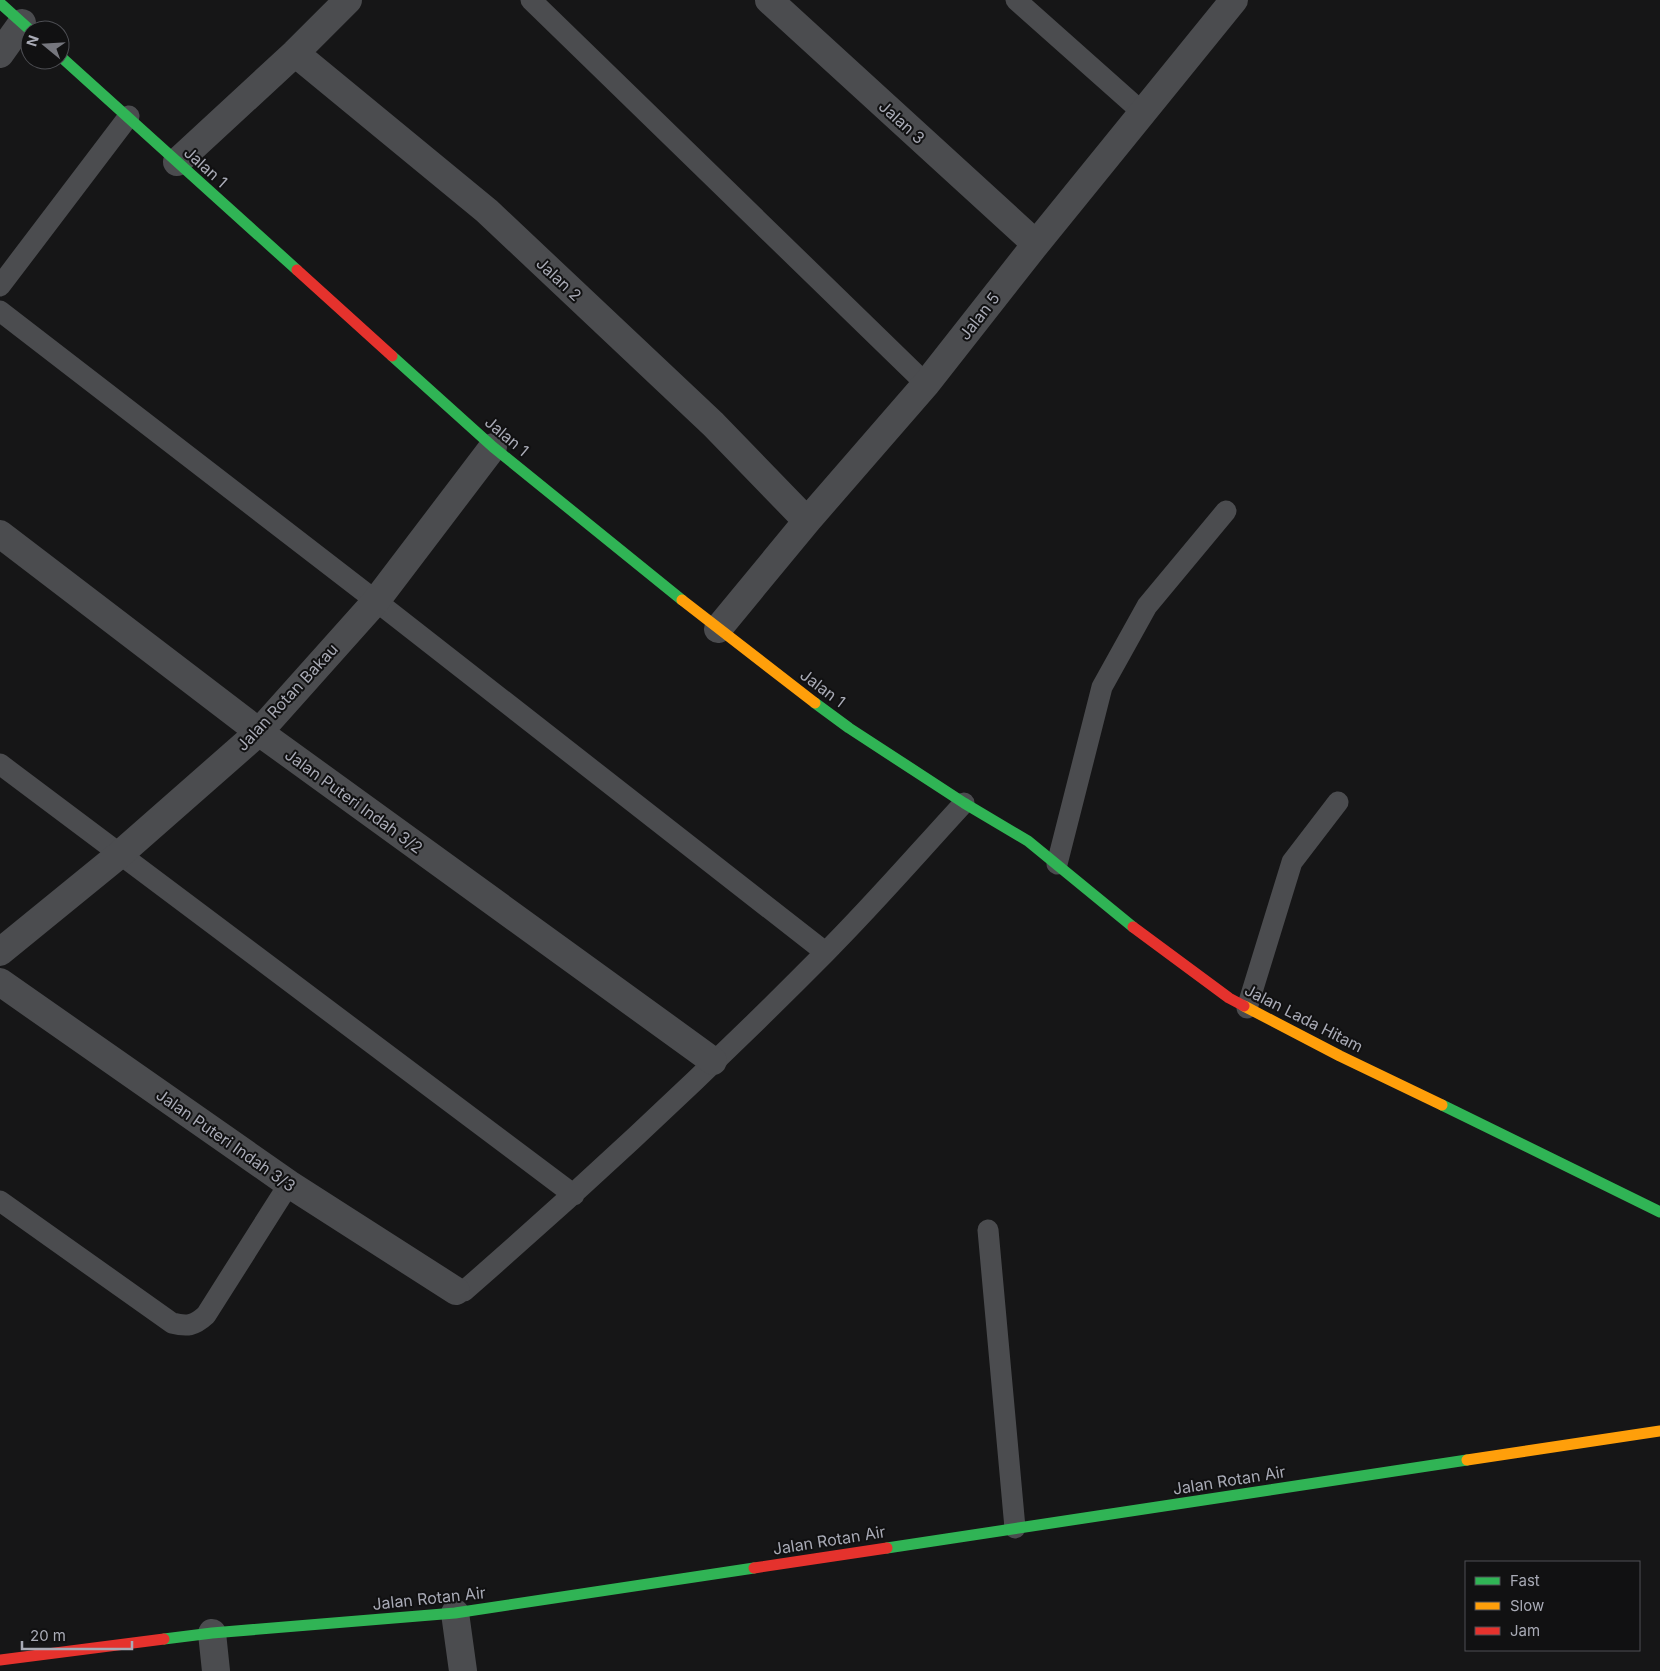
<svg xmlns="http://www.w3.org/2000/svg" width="1660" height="1671" font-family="Inter,sans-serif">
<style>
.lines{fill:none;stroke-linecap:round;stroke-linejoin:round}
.lane{stroke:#4b4c4f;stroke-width:21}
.street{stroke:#4b4c4f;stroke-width:28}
.fast{stroke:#30b455;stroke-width:11}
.slow{stroke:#ff9f0a;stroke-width:11}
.jam{stroke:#e5322d;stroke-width:11}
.labels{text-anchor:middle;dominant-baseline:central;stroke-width:4;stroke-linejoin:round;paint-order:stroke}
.street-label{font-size:16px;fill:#a9abb6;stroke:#111112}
</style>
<rect width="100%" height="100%" fill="#161617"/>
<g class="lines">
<path class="lane" d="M531,0L926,384
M1016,0L1142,112
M0,286L129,116
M0,311L376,601L825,952
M0,764L574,1195
M1057,864L1102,687L1147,606L1226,511
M1247,1008L1292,862L1338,802
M0,1201L172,1323C187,1327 194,1326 206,1315L289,1184
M988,1230L1015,1528
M456,1291H464C588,1183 709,1070 825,953C873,905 918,853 964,803"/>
<path class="street" d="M769,0L1036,244
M295,53L487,211L713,424L807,521
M0,54L22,23
M177,162L295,53L348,0
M0,534L259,732L713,1061
M718,629L807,521L926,384L1036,244L1234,0
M0,952L119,855L259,732L376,601L493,447
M0,982L289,1184L456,1291
M455,1613L463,1671
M212,1633L216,1671"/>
<path class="fast" d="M0,3L30,30
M60,56L297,270
M392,356L493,447L682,600
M815,703L849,728L964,803L1028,841L1133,927
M1442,1105L1660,1212
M887,1548L1467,1460
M164,1639L212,1633L455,1613L754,1568"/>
<path class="slow" d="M682,600L815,703
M1244,1006L1340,1056L1442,1105
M1467,1460L1660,1431"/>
<path class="jam" d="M297,270L392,356
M1133,927L1229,998L1244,1006
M754,1568L887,1548
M0,1660L164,1639"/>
</g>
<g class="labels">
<g class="street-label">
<text transform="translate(902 122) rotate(42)">Jalan 3</text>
<text transform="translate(206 167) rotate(42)">Jalan 1</text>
<text transform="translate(559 279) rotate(43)">Jalan 2</text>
<text transform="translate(979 316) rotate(-52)">Jalan 5</text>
<text transform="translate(507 436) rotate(40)">Jalan 1</text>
<text transform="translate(823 688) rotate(37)">Jalan 1</text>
<text transform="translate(287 697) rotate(-47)">Jalan Rotan Bakau</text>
<text transform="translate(354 801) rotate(36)">Jalan Puteri Indah 3/2</text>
<text transform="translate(1304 1018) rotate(27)">Jalan Lada Hitam</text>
<text transform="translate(226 1140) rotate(35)">Jalan Puteri Indah 3/3</text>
<text transform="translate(1229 1480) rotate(-9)">Jalan Rotan Air</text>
<text transform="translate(829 1540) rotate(-9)">Jalan Rotan Air</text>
<text transform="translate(429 1598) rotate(-6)">Jalan Rotan Air</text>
</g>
</g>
<rect x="1465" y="1561" width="175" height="90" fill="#111112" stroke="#4e4f54"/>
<rect x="1475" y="1577" width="25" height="8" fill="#30b455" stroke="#4e4f54"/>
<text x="1510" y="1586" font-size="15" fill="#a9abb6">Fast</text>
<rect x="1475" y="1602" width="25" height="8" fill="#ff9f0a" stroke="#4e4f54"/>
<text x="1510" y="1611" font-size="15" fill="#a9abb6">Slow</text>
<rect x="1475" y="1627" width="25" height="8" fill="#e5322d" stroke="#4e4f54"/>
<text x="1510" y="1636" font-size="15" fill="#a9abb6">Jam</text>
<g transform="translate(45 45) rotate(288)"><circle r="24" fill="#111112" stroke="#4e4f54"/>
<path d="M0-4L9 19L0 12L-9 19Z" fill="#76777e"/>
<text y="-8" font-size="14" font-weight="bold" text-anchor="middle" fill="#a9abb6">N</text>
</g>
<path d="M22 1641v8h110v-8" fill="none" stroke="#a9abb6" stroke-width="2.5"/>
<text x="30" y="1641" font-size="15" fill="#a9abb6" stroke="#111112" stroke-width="4" paint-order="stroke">20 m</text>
</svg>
